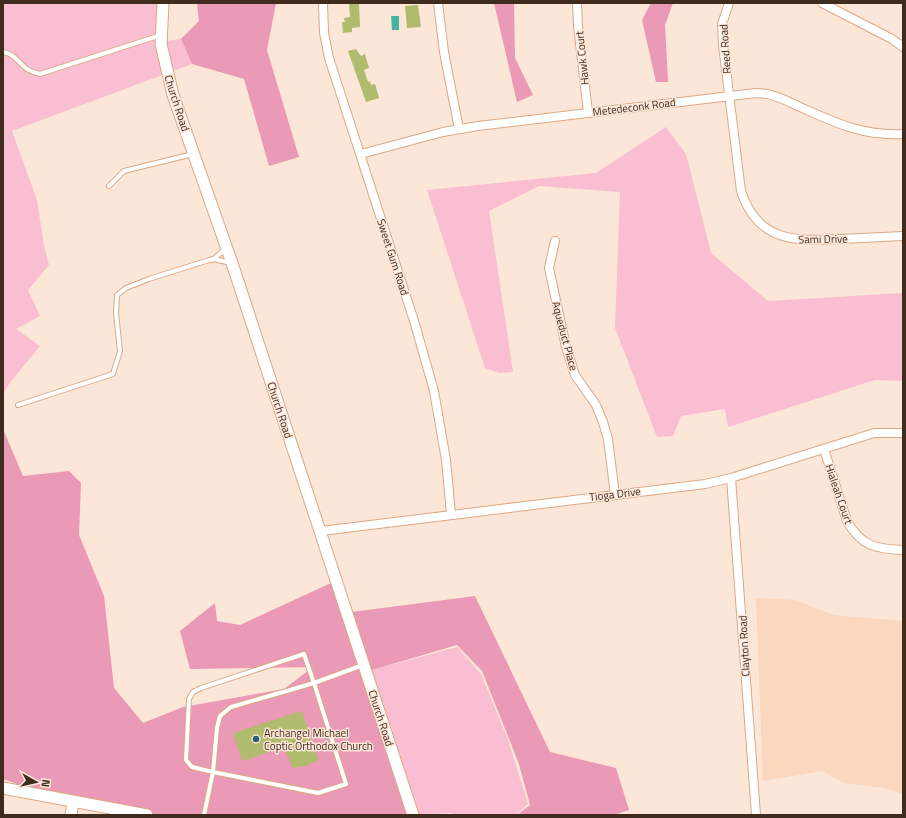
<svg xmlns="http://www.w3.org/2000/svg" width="906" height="818" font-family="'Titillium Web',sans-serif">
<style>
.built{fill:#fbd7be}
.green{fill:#fabed2}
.forest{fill:#ea99b6}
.water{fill:#4ab59e}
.building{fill:#afbc6d}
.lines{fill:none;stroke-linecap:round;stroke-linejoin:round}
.service-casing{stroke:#dba884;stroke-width:6}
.minor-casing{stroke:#dba884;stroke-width:10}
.tertiary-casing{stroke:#dba884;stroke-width:13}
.service{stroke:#fff;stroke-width:4}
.minor{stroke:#fff;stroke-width:8}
.tertiary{stroke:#fff;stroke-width:11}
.poi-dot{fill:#2b5d7a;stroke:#fce6d8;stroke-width:1.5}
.labels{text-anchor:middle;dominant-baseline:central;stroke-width:3;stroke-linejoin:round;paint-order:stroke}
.street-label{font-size:11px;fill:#402c1d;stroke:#fce6d8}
.poi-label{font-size:11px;fill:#402c1d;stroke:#fce6d8;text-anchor:start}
</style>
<rect width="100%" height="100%" fill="#fce6d8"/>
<path class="built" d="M756,598L795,600L834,615L903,621V794L884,788L844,783L822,771L763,781Z"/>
<path class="green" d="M3,3H163L161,42L181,39L192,64L12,131L37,200L44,246L49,265L28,290L40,316L16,329L40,346L9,384L3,394Z
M666,127L686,154L711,253L768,301L903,293V381L875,380L728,427L725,409L681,416L673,436L657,437L615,328L620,192L539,186L489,211L513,372L499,373L485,368L427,190L596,173Z
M457,647L481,674L508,740L528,804L516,815H452L451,813L417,815L368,671Z"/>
<path class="forest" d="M197,3H276L267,50L299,157L269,166L244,79L192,64L181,39L199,21Z
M494,3H514L515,58L533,95L517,102Z
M651,3H673L665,25L668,82H656L642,20Z
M3,429L23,476L69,471L81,483L79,535L104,596L114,688L143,723L183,707L284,689L313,667L190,669L180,631L215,603L217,621L240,625L333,582L344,613L475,596L550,752L616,768L629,810L614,815H517L530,805L519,764L482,671L457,645L362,673L411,815H148L60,799L3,779Z"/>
<path class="water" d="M391,16H399V30H392Z"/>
<path class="building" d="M349,3H359L360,27L352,28V32L343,33L342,22H345L344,18L350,17Z
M418,5L421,27L407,28L405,6Z
M356,49L361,56L365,54L369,68L364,70L368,82L370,81L371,85L375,84L379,98L366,102L348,51Z
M302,711L318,760L306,766L293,768L284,747L242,761L233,733Z"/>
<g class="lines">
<g class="service-casing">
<path id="service" d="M3,52C20,55 20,71 40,74L161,35
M109,186L124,171L193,154
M214,259L226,248
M18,405L113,374L120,351L116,313L117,295L126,288L149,279L209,260L214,259L231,263
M304,654L314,683L231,707L220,716L217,728L213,772L192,767L186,760L189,699L193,692L201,688Z
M204,815L213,772L318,793L346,784L314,683L363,665"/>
</g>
<g class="minor-casing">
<path id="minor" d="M323,3L324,33L329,58L415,324L434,391L446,460L451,514
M438,3L444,52L459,129
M577,3L578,26L588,112
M729,3L722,24L723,45L741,191C758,243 796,241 841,239C862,238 882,237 903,236
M822,3L892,39L903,47
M361,154L443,132L478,126L756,93C772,93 785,100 800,107C836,123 862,136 903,134
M555,241L549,268L566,347L575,375L596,405L603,422L608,439L615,495
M824,449L847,521C861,546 876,549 903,550
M731,478L756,815
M321,531L705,484L731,478L874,433H903"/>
</g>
<g class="tertiary-casing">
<path id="tertiary" d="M163,3L161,44L173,95L233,266L413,815
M3,788L147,815
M71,815L73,802"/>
</g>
<use href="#service" class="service"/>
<use href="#minor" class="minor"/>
<use href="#tertiary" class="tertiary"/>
</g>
<circle class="poi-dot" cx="256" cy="739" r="4"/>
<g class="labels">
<g class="street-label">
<text transform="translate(725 49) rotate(-94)">Reed Road</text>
<text transform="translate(582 58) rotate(-96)">Hawk Court</text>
<text transform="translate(177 103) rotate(72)">Church Road</text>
<text transform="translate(634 107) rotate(-7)">Metedeconk Road</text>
<text transform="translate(823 239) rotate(-1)">Sami Drive</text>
<text transform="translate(393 257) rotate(72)">Sweet Gum Road</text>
<text transform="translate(565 336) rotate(75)">Aqueduct Place</text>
<text transform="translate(280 410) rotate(72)">Church Road</text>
<text transform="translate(615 494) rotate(-7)">Tioga Drive</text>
<text transform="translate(839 494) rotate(71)">Hialeah Court</text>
<text transform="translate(744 646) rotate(-93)">Clayton Road</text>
<text transform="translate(381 718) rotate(72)">Church Road</text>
</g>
<g class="poi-label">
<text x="264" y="733">Archangel Michael<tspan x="264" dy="13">Coptic Orthodox Church</tspan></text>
</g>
</g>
<rect width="906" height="818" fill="none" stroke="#402c1d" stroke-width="8"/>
<g transform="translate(36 782) rotate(98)" stroke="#fce6d8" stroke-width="3" paint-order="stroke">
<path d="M0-3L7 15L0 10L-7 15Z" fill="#402c1d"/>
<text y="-6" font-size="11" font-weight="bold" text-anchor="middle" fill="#402c1d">N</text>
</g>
</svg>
